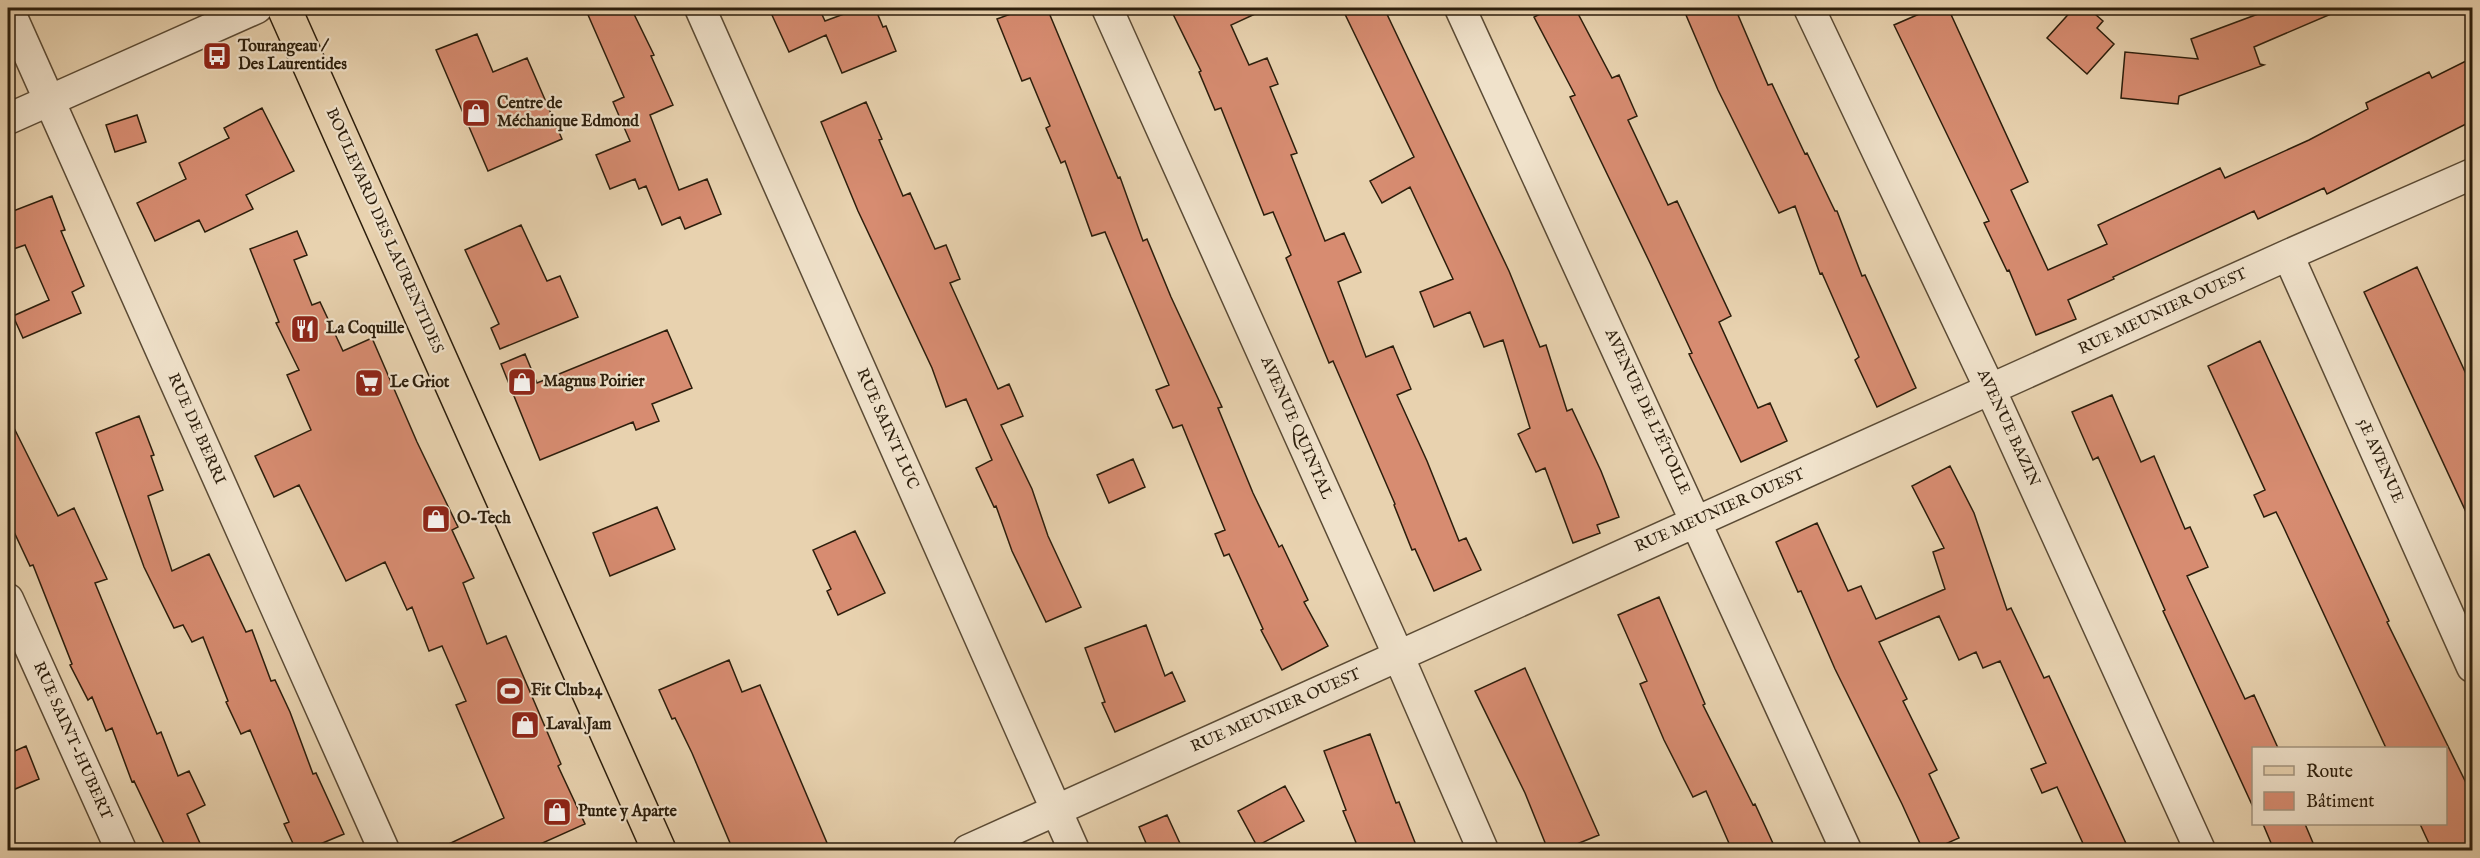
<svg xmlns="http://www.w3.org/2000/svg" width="2480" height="858" font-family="'IM FELL English',serif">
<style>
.building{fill:#d78c71;stroke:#2c1e0c;stroke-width:1.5}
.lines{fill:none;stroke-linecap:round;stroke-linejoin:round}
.minor-casing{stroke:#5b4b35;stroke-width:33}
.major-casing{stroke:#2c1e0c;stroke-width:36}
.minor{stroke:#f0e2cb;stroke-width:30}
.major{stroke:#e8d2af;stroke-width:33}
.labels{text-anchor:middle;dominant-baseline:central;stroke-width:4.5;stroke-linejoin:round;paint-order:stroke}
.poi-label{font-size:16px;font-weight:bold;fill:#2c1e0c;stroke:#f0e2cb;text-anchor:start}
.street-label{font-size:16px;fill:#2c1e0c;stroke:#f0e2cb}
</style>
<rect width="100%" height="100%" fill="#e8d2af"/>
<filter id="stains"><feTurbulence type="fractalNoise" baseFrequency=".00333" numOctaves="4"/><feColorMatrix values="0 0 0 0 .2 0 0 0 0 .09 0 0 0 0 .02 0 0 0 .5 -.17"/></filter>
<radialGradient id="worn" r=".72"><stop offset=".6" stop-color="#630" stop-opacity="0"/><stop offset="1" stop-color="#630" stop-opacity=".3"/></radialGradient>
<path class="building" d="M585,8H631L654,55L651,56L673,105L650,115L679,190L707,179L721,214L685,229L680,217L662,225L646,186L639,189L635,179L610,189L596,155L630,141L613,102L624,97Z
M784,8H819L825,21L860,8H875L883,27L886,26L896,51L842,73L826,35L789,52L771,13Z
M1027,8H1047L1118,178L1120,177L1143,241L1147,239L1171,297L1222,407L1218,408L1253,493L1279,547L1282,545L1308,600L1304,602L1328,646L1282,670L1261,630L1263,629L1229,554L1224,556L1215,534L1225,530L1182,425L1173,428L1156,390L1169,385L1105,232L1092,236L1065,161L1061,163L1046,128L1050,126L1030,78L1022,81L997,19Z
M1170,8H1268L1231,25L1249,65L1267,58L1278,84L1270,87L1297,153L1291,155L1325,241L1344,233L1361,272L1338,282L1366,357L1393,346L1411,389L1397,395L1427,461L1459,541L1466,538L1481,570L1434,591L1415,549L1412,550L1394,505L1395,504L1333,361L1329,363L1286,258L1291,255L1273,212L1264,215L1221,108L1215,110L1199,72L1201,71Z
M1342,8H1384L1509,271L1540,347L1546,345L1567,411L1572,409L1601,471L1619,517L1597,525L1600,533L1573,543L1545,468L1536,472L1518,434L1530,428L1503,340L1484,347L1470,312L1434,327L1420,292L1453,279L1410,187L1382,203L1370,181L1414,157Z
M1552,8H1575L1612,78L1619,75L1637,116L1628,120L1668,205L1677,201L1731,316L1719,322L1758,408L1770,403L1787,441L1741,462L1689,354L1692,353L1650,263L1570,97L1575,95L1534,17Z
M1683,8H1735L1768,85L1772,84L1805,154L1807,153L1835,211H1837L1862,276L1865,275L1916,388L1877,407L1855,360L1859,357L1822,273L1820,274L1795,206L1779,213L1718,90Z
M1933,8H1948L2028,182L2011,190L2048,270L2107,244L2098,225L2220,168L2225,178L2309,140L2368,109L2366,103L2429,72L2432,78L2472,58V121L2327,194L2324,188L2258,219L2254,211L2113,277L2114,279L2068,300L2076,319L2036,335L2009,270L2007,271L1984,223L1989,221L1894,25Z
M2074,8H2088L2103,21L2097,28L2114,44L2087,74L2047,38Z
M2255,8H2345L2254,47L2260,64L2264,65L2179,96L2178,104L2121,98L2125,52L2198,59L2191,39L2258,14Z
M477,34L493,72L527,58L562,139L488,171L436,50Z
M866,102L882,139L879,140L903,196L910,193L935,249L946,245L960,279L950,283L998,389L1009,384L1023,416L1001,425L1032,489L1048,536L1081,607L1046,622L1012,551L996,506L994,507L976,468L992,460L966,399L946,407L932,368L858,211L821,122Z
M262,108L294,171L246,195L253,209L205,232L199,220L155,241L137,203L186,179L179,163L229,138L224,128Z
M137,115L146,142L115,152L106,125Z
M52,196L65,230L61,231L84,286L72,292L81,313L23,338L13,316L49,300L25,245L8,251V213Z
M521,225L547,281L560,276L578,317L500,349L491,328L499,324L465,250Z
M297,231L307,255L294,260L312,305L320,302L343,351L372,338L417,442L458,527L452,530L474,578L463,583L487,644L506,636L561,764L558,766L585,824L527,850H436L504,818L456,705L466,701L442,646L429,651L412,607L407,610L385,562L346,581L299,485L274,497L255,456L311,430L287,375L299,370L276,323L279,322L250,249Z
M2417,267L2472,387V525L2364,292Z
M667,330L692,388L652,404L659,421L636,430L633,422L540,460L501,364L525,354L537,383Z
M2260,341L2389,621L2387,622L2472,795V850H2432L2420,824H2445V748H2386L2283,526L2276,512L2264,517L2254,495L2265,490L2208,366Z
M2112,395L2141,462L2154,456L2185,529L2190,527L2208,567L2187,576L2245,699L2254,695L2278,748H2253V807L2163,611L2165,610L2098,457L2093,460L2072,412Z
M8,416L58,516L74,508L107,579L95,583L157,734L161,732L178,776L189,771L205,805L187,814L203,850H167L134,781L132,782L112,728L106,731L92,697L88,700L70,665L72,664L33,565L30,566L8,519Z
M139,416L154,455L151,456L163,490L148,496L172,571L209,554L246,632L252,630L271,681L275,680L290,712L313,774L316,773L344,834L306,850H296L284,824L289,822L250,730L241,734L226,702L228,701L203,637L192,642L183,625L174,628L144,567L96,433Z
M1133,459L1145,487L1109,503L1097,475Z
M1950,466L1974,513L2007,610L2011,608L2044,678L2049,676L2129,850H2086L2057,787L2042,793L2031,769L2046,763L2000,661L1983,668L1976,652L1959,660L1939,616L1879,642L1907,699L1903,701L1937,770L1929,774L1959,838L1932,850H1923L1902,804L1835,669L1801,591L1798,592L1776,542L1817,523L1848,591L1861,586L1876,619L1945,589L1933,552L1944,548L1912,486Z
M657,507L675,549L610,576L593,533Z
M855,531L885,593L838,615L827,591L831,589L813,550Z
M1659,597L1705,704L1703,705L1753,805L1755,804L1776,850H1732L1706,791L1693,797L1664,740L1640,684L1647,681L1618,615Z
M1146,625L1165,676L1172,672L1185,701L1115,732L1102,703L1105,702L1085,648Z
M729,660L742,692L760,685L830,850H733L692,753L675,718L672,719L659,690Z
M1525,668L1599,835L1562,850H1548L1525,793L1475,691Z
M1370,734L1396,803L1399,802L1416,845L1402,850H1359L1343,811L1346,810L1324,751Z
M26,746L39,779L8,792V754Z
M1285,786L1304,821L1257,846L1238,811Z
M1167,815L1183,850H1149L1139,827Z
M2263,824H2305L2316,850H2274Z"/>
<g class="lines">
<g class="minor-casing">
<path id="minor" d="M8,8L384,850
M700,8L1074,850
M1107,8L1391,639L1483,850
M1460,8L1846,850
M1809,8L1991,391L2200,850
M8,119L257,8
M2288,255L2472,667
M8,599L121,850
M968,850L2288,255L2472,174"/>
</g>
<g class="major-casing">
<path id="major" d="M284,8L659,850"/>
</g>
<use href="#minor" class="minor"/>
<use href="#major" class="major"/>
</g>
<defs>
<g id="bus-square" transform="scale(1.5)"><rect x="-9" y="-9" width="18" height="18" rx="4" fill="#8f2418" stroke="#f0e2cb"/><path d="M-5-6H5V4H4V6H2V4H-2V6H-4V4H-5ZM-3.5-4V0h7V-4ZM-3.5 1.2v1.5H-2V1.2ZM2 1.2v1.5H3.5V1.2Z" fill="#fff"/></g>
<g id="shop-square" transform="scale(1.5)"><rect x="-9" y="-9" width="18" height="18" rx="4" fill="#8f2418" stroke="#f0e2cb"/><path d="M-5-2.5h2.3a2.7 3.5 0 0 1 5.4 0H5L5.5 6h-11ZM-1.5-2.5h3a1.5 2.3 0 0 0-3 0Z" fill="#fff"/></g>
<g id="restaurant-square" transform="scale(1.5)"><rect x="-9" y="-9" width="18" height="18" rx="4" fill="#8f2418" stroke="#f0e2cb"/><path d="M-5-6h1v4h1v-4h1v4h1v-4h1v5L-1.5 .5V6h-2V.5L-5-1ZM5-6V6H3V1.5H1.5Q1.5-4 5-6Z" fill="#fff"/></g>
<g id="supermarket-square" transform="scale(1.5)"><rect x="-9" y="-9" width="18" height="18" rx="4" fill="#8f2418" stroke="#f0e2cb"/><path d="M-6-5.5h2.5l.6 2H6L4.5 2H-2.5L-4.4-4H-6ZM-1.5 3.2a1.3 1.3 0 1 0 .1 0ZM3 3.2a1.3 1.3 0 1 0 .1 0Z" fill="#fff"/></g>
<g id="stadium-square" transform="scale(1.5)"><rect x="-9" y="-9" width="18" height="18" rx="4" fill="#8f2418" stroke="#f0e2cb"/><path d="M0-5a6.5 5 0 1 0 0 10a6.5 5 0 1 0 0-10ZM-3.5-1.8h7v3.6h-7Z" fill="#fff"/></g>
</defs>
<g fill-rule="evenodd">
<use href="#bus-square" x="217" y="56"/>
<use href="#shop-square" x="476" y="113"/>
<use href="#restaurant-square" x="305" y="329"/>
<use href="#shop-square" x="522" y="382"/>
<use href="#supermarket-square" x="369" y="383"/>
<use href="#shop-square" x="436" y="519"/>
<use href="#stadium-square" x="510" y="691"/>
<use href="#shop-square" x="525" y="725"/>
<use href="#shop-square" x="557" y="812"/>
</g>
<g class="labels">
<g class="poi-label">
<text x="238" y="47">Tourangeau /<tspan x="238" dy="18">Des Laurentides</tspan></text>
<text x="497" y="104">Centre de<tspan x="497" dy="18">Méchanique Edmond</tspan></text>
<text x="326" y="329">La Coquille</text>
<text x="543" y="382">Magnus Poirier</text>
<text x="390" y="383">Le Griot</text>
<text x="457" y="519">O-Tech</text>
<text x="531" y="691">Fit Club24</text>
<text x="546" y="725">Laval Jam</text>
<text x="578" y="812">Punte y Aparte</text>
</g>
<g class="street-label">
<text transform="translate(384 231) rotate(66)">BOULEVARD DES LAURENTIDES</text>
<text transform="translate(2163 312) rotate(-25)">RUE MEUNIER OUEST</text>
<text transform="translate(1647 412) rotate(65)">AVENUE DE L'ÉTOILE</text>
<text transform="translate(1296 428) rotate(66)">AVENUE QUINTAL</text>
<text transform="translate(2008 428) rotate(65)">AVENUE BAZIN</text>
<text transform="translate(196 429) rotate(66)">RUE DE BERRI</text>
<text transform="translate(887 429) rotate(66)">RUE SAINT LUC</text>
<text transform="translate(2380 461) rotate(66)">5E AVENUE</text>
<text transform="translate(1720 511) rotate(-24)">RUE MEUNIER OUEST</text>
<text transform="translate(1276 711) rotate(-24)">RUE MEUNIER OUEST</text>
<text transform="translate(72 741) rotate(66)">RUE SAINT-HUBERT</text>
</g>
</g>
<rect width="2480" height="858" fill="none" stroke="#e8d2af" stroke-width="30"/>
<rect x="9" y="9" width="2462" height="840" fill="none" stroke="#2c1e0c" stroke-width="3"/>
<rect x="15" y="15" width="2450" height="828" fill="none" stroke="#2c1e0c" stroke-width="1.5"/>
<rect x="2252" y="747" width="195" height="78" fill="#f0e2cb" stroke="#a2947f" stroke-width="1.5"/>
<rect x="2264" y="766" width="30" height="9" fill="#e8d2af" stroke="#a2947f" stroke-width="1.5"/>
<text x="2306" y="777" font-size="18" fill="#2c1e0c">Route</text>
<rect x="2264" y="792" width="30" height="18" fill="#d78c71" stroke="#a2947f" stroke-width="1.5"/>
<text x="2306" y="807" font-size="18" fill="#2c1e0c">Bâtiment</text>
<rect width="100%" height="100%" filter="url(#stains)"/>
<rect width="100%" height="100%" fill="url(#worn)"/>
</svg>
